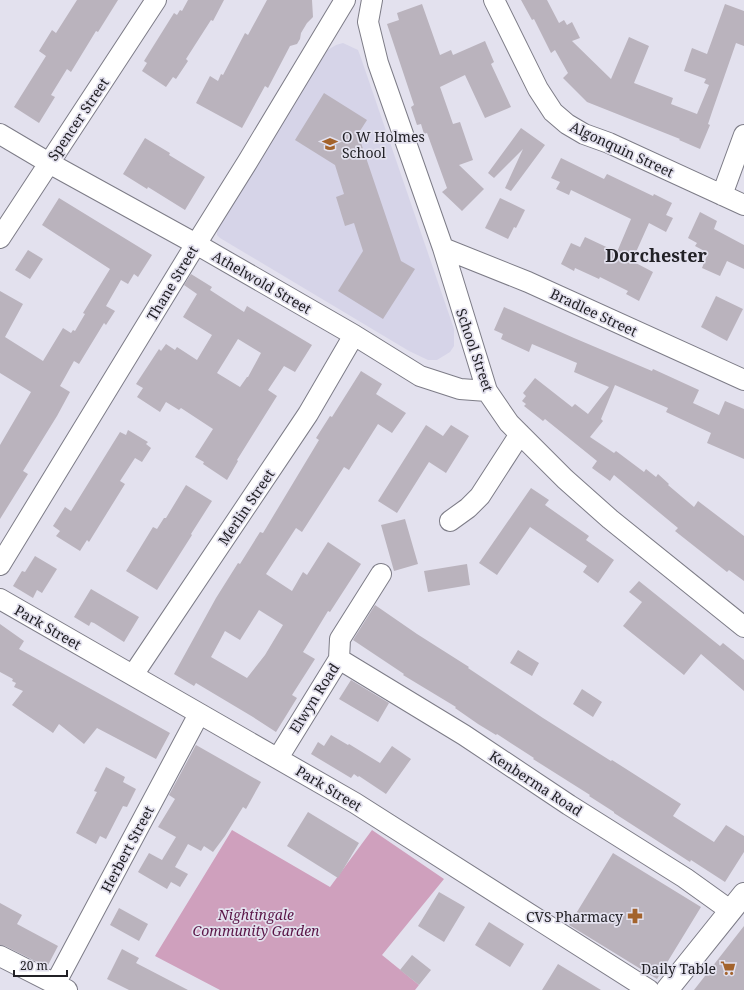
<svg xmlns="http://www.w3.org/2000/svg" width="744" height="990" font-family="'Noto Serif',serif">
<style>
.built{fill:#d6d4e8}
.green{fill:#cfa0bd}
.building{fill:#bab3bd;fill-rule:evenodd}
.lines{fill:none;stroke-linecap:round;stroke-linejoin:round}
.minor-casing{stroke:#7d7c87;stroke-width:22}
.secondary-casing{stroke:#7d7c87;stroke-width:24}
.minor{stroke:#fff;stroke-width:20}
.secondary{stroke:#fff;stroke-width:22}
.labels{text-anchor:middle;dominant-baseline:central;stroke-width:3.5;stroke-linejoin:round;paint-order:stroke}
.street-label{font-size:14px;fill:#222126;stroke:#e3e1ee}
.poi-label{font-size:14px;fill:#222126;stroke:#e3e1ee;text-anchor:end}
.park-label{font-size:14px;font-style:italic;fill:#5a1547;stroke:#e3e1ee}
.district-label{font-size:18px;font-weight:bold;fill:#222126;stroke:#e3e1ee}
</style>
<rect width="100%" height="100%" fill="#e3e1ee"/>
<path class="built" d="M343,43L358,50L361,58L454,329V346L450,352L437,360H428L409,351L220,238L217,235V231L326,51L336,45Z"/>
<path class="green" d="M232,830L330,887L372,830L444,879L382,955L419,985L415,990H220L155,956Z"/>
<path class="building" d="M77,0H118L98,32L96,31L71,72L67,69L51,95L55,97L39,123L14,107L46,56L39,51L52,30L56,33Z
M188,0H224L213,21L211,20L186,59L188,61L176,79L173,77L166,87L142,71L147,63L144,61L174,13L177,15L180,10L182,11Z
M267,0H312L313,17L307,23L301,33L300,39L297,44L290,46L268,88L265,86L242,128L196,103L210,76L218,81L221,74L223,75L245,33L248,35Z
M521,0H547L559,23L564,20L567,25L572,22L580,38L572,41L611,79L629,37L649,46L634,83L673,98L671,104L697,114L709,85L704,83L706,79L684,71L692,48L707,54L725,4L744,11V46L736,43L712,112L708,124L710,125L700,149L679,140L680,139L587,102L563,78L568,73L555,50L551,53L534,19L532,20Z
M422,4L440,55L451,50L453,55L485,41L494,62L491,64L511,107L485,118L465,75L440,87L453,124L460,122L473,160L459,165L484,189L462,211L442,192L447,188L427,133L424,134L421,124L417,125L411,107L414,105L387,24L399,20L397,13Z
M324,93L367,120L358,134L401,261L415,269L383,319L338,291L363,251L354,223L345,226L336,197L344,194L335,165L295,140Z
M521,128L545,145L511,191L505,188L523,149L494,178L488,173Z
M145,138L170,153L169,155L205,177L185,210L148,187L147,189L123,174Z
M561,158L604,179L607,174L653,196L654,194L672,203L666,215L673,218L666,232L649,223L632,261L653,272L639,301L626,294L628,291L600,277L599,279L575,268L574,271L561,264L571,243L580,247L585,237L617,252L631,219L571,190L569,195L556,189L560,182L551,178Z
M59,198L152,255L138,277L134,274L128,284L121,280L106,306L115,311L106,325L104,323L79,364L74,361L60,386L70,392L57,416L23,471L28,474L0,519V445L31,392L0,373V291L23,304L5,337L43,361L63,328L71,333L73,330L75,331L85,314L83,313L110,269L42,225Z
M500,198L525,210L516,228L514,227L508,239L485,228Z
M700,212L717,221L714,229L744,245V269L727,261L720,276L702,268L708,253L695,246L697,243L688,238Z
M28,250L43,259L30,279L15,270Z
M191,274L212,287L210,290L244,312L247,306L312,345L295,372L284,366L268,390L277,396L237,460L238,461L227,480L203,464L204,462L195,457L213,429L181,408L179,410L166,402L160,412L137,397L143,388L136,384L159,349L161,351L166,344L175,350L177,347L197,360L212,335L183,317L197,294L184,285ZM238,339L261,353L248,377H247L240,387L217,373Z
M716,296L743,309L727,341L701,327Z
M504,307L574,338L652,371L653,369L699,390L693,403L719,415L725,401L744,409V459L707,443L711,433L666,412L668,408L615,385L601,419L603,421L590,437L614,453L616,451L644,472L646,469L656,477L658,474L669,484L668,485L694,507L698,501L744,536V581L729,570L727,572L675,531L678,528L614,475L610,481L592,468L597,461L545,419L543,421L524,406L526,404L522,401L526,396L523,393L535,378L572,407L575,404L588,414L609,387L574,372L577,363L532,344L529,352L501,339L503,334L494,330Z
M361,371L382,384L376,394L406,413L392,433L378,424L349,470L344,467L302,532L296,528L266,574L292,591L303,572L307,575L328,542L361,564L330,612L328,611L303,652L315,659L292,695L297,698L276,732L253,717L196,683L194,686L174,674L216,598L238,563L240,564L260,532L263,533L319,440L316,438L330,416L332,417ZM259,610L283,625L265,655L247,678L211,657L225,631L240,640Z
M426,425L443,436L451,425L469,436L446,473L429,462L397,513L378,501Z
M128,430L148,442L146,444L151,448L142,462L135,458L120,481L125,484L89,542L87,540L80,551L56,536L60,531L53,526L65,507L71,511L120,432L126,435Z
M186,485L212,501L191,534L192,535L157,590L126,571L153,527L157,529L164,518H166Z
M531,488L549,500L545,505L589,536L586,540L614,560L598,583L583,572L587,566L530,527L497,575L479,563Z
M405,519L418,564L394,571L381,525Z
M35,556L57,569L42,593L37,590L33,598L13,586L22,571L25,572Z
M467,564L470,585L428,592L424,571Z
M639,581L720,646L723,643L744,660V691L701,654L684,675L623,626L642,602L629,592Z
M91,589L139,617L124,642L94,623L91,622L89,626L74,617Z
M375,605L417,634L469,667L468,668L543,718L611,761L612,760L681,804L673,816L714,842L726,825L744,836V852L725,882L691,860L690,862L614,813V812L589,796L590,795L533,759L534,758L497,734L496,735L478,724L455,708L456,707L403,675L404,674L353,640Z
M0,624L24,641L19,649L170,733L156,759L97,728L84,744L59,724L53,733L12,705L23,691L14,687L16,683L12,681L13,679L0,672Z
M518,650L539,663L532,676L510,663Z
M351,680L389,703L378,722L339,699Z
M582,689L602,702L593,717L573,704Z
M331,735L348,745L349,744L380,763L392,746L411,759L386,794L359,776L358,777L354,774L351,778L311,754L318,742L324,746Z
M196,745L261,782L246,809L243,807L225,836L213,852L204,846L201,851L188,844L175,867L188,874L180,887L171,882L167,889L138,872L149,853L162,860L176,837L158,827L175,799L169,795Z
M106,767L125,777L123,782L136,789L127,807L123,806L106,839L100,836L96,844L76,833L97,792L94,791Z
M308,812L359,843L338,878L287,846Z
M613,853L701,907L657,979L569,925Z
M439,892L465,907L444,942L418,926Z
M0,903L22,915L17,924L58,946L47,967L5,946L0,945Z
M119,908L148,924L139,941L110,925Z
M489,922L524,944L510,967L475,945Z
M744,926V990H694Z
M122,949L139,958L136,963L188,990H129L107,979Z
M412,955L431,970L419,985L400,970Z
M558,964L601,990H542Z"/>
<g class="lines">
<g class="minor-casing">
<path id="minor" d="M372,0L368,22L378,63L443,248L487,391L509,423L565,479L610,519L744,627
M494,0L538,89L553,112L567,124L584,134L609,143L744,205
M0,134L49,163L196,244L354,335L420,376L460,389L487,391
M722,195L744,135
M0,238L156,0
M443,248L528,282L744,380
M450,521L468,508L480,496L520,434
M0,565L188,257L248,161L345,0
M0,599L355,803L649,990
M339,659L464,735L569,805L685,878L731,911
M133,675L308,414L354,335
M278,758L339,659L340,639L381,574
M0,956L67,990
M55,984L199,714"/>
</g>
<g class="secondary-casing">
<path id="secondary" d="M667,990L744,894"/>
</g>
<use href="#minor" class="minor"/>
<use href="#secondary" class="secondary"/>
</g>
<defs>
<g id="school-bare" transform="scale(1.2)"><path d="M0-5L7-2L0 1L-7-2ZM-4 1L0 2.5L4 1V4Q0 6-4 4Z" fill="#a3632c" stroke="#e3e1ee" stroke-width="2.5" paint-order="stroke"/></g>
<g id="pharmacy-bare" transform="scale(1.2)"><path d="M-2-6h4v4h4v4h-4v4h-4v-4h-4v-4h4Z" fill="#a3632c" stroke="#e3e1ee" stroke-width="2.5" paint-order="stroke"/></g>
<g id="supermarket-bare" transform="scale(1.2)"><path d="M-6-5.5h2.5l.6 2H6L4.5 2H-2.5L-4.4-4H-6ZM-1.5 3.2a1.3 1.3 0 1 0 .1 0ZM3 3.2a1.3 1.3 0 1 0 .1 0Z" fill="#a3632c" stroke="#e3e1ee" stroke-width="2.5" paint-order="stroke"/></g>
</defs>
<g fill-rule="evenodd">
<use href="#school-bare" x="330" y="144"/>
<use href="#pharmacy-bare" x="635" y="916"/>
<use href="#supermarket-bare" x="728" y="968"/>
</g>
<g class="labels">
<g class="street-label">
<text transform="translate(78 119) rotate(-56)">Spencer Street</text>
<text transform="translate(622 149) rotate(25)">Algonquin Street</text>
<text transform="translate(262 282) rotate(30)">Athelwold Street</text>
<text transform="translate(172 283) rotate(-59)">Thane Street</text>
<text transform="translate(594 312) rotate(25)">Bradlee Street</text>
<text transform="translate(475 350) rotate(71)">School Street</text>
<text transform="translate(246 507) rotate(-56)">Merlin Street</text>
<text transform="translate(48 627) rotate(30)">Park Street</text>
<text transform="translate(314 698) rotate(-58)">Elwyn Road</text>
<text transform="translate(536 783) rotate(33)">Kenberma Road</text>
<text transform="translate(329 788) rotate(31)">Park Street</text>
<text transform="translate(127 849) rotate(-62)">Herbert Street</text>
</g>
<g class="poi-label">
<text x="342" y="136" text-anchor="start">O W Holmes<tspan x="342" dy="16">School</tspan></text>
<text x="623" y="916">CVS Pharmacy</text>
<text x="716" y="968">Daily Table</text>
</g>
<g class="park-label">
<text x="256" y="914">Nightingale<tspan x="256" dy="16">Community Garden</tspan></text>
</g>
<g class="district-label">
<text x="656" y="255">Dorchester</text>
</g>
</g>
<path d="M14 970v6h53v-6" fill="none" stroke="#222126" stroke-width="2"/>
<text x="20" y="970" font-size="12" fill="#222126" stroke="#e3e1ee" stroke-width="3" paint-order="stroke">20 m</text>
</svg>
